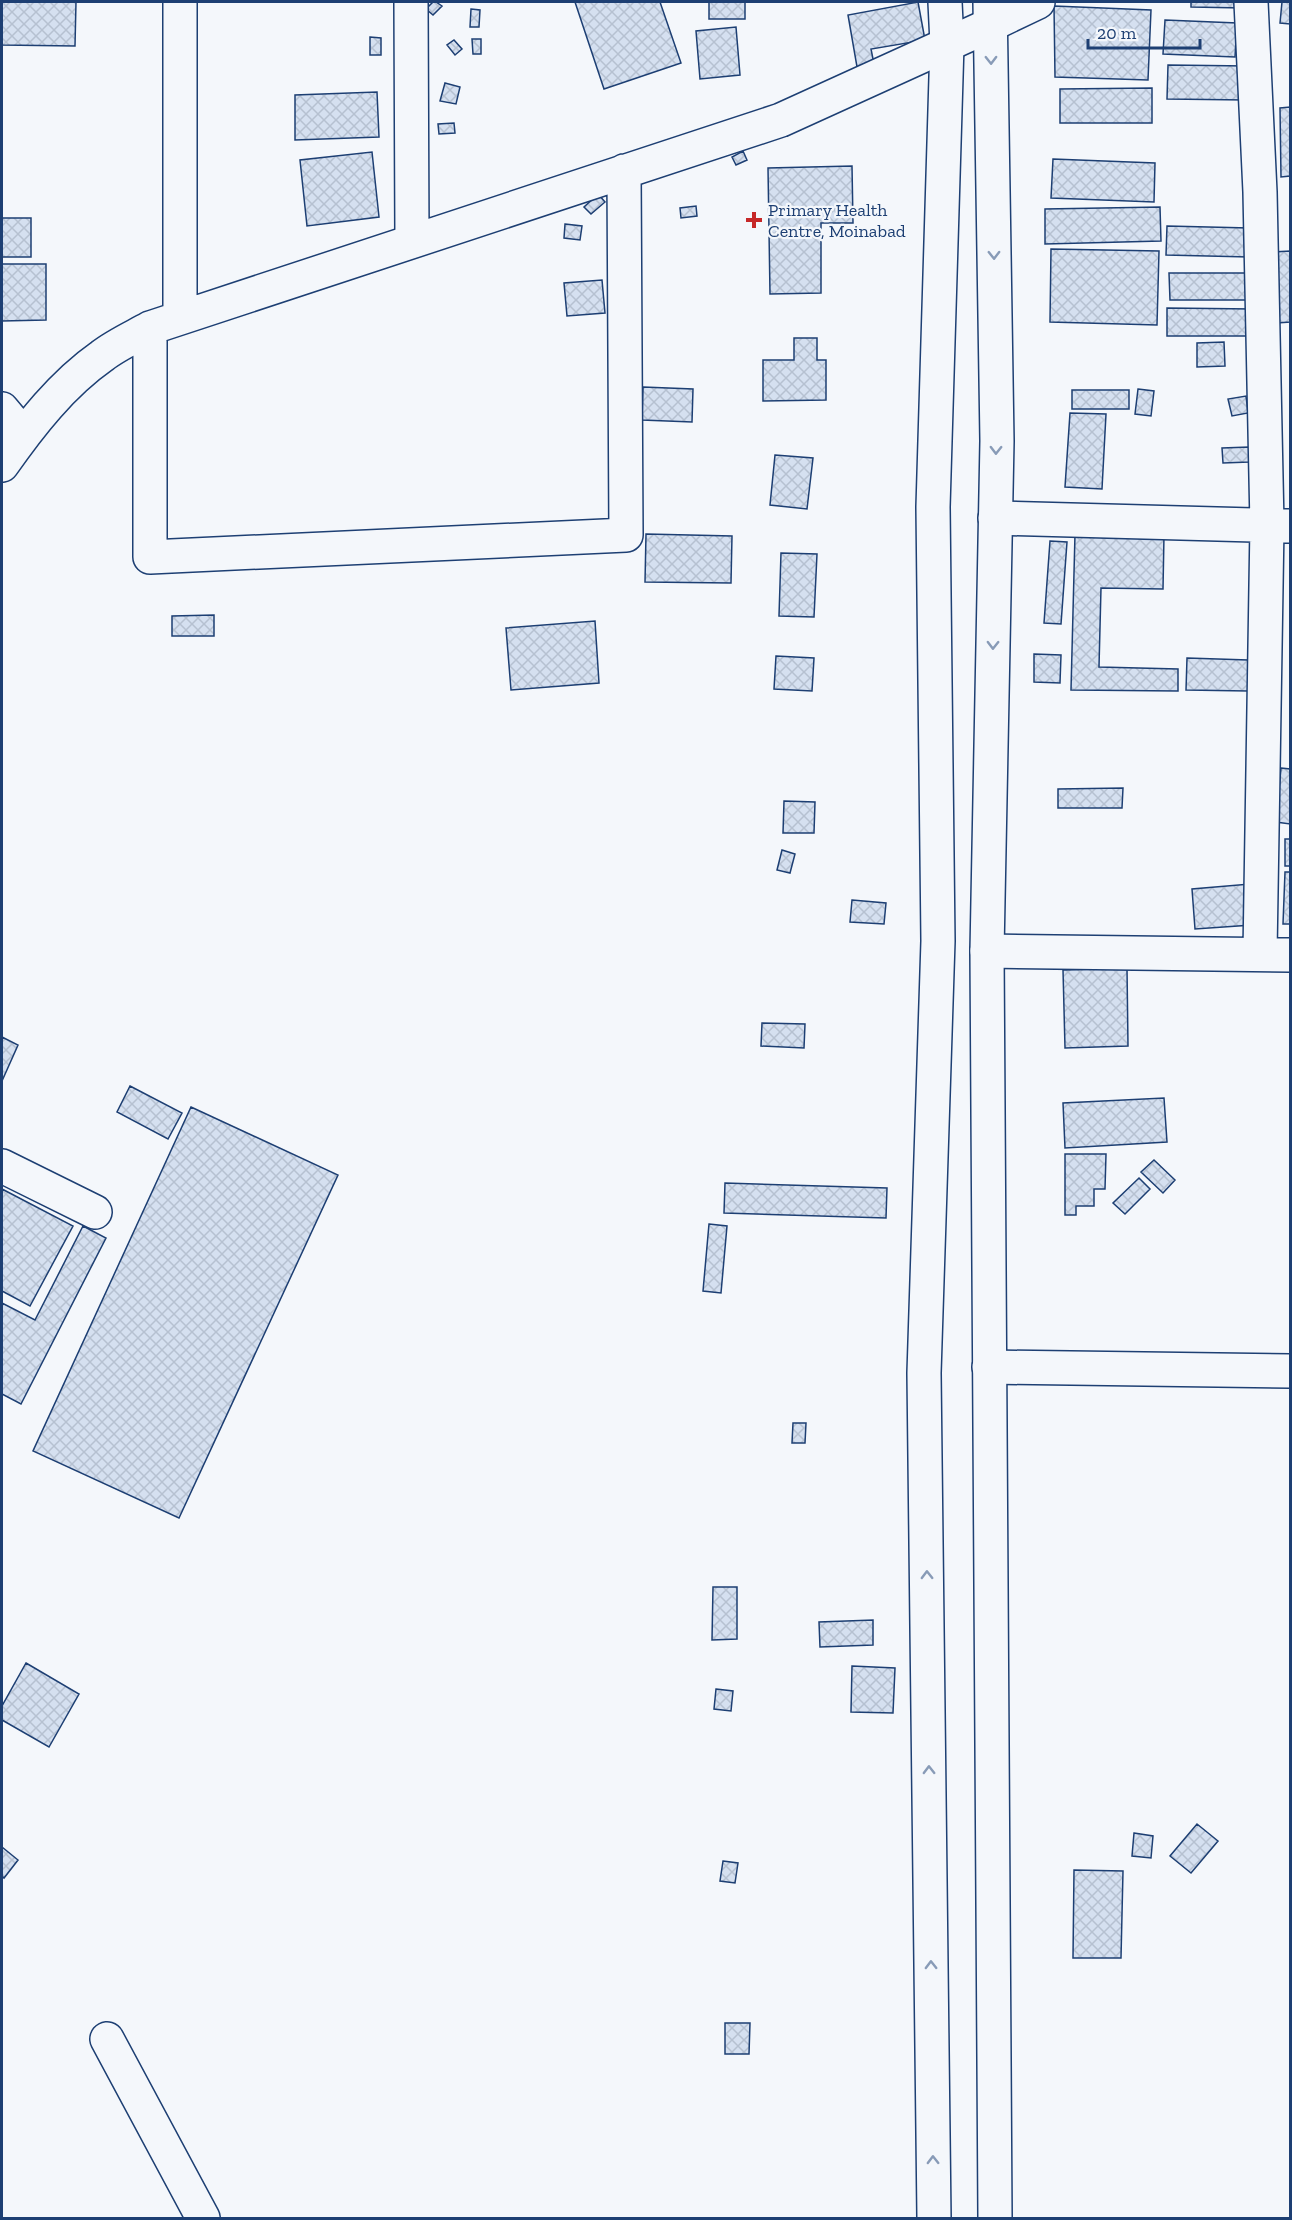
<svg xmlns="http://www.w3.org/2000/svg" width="1292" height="2220" font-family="'Zilla Slab',serif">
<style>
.building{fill:url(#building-cross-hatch);stroke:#1d3f73;stroke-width:1.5}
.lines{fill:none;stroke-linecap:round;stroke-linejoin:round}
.minor-casing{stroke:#1d3f73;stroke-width:36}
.highway-casing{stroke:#1d3f73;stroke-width:36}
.minor{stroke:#f4f7fb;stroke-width:33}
.highway{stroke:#f4f7fb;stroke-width:33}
.oneway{stroke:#889bb7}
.poi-dot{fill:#c62828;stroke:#f4f7fb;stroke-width:2}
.labels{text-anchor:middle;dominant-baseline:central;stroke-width:4.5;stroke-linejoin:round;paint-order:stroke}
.poi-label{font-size:18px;fill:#1d3f73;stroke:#f4f7fb;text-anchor:start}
</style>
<defs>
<pattern id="building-cross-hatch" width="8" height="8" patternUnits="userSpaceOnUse" patternTransform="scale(1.5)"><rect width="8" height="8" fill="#d5e0f0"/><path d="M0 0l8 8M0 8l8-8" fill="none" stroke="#b6c1d1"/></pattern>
</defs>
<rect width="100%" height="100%" fill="#f4f7fb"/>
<path class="building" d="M2,2H76L75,46L2,45Z
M433,2H436L442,6L433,15L426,9Z
M575,2H660L681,63L604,89Z
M709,2H745V19H709Z
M918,2L925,40L871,49L874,64L857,67L848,15Z
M1191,2H1243V8L1191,7Z
M1282,2H1290V24L1280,23Z
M1054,6L1151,10L1148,80L1055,77Z
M471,9L480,10L479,27H470Z
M1165,20L1237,23L1235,57L1163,54Z
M736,27L740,75L700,79L696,31Z
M370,37L381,38V55H370Z
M472,39H481V54H473Z
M454,40L462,49L455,55L447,45Z
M1168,65L1247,66L1246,100L1167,99Z
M445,83L460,87L456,104L440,101Z
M1152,88V123H1060V89Z
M377,92L379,137L295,140V95Z
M1290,107V176L1281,177L1280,108Z
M454,123L455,133L439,134L438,124Z
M743,151L747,160L736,165L732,157Z
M372,152L379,217L307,226L300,160Z
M1053,159L1155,163L1154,202L1051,198Z
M852,166L853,223H821V293L770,294L768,168Z
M598,194L605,202L591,214L584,207Z
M696,206L697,216L681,218L680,208Z
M1160,207L1161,241L1045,244V209Z
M2,218H31V257H2Z
M565,224L582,226L580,240L564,238Z
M1167,226L1249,228V257L1166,255Z
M1051,249L1159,251L1157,325L1050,322Z
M1290,251V322L1277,323L1273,252Z
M2,264H46V320L2,321Z
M1169,273H1249V300H1170Z
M602,280L605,313L567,316L564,283Z
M1167,308L1253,309V336H1167Z
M794,338H817V360H826V400L763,401V360H794Z
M1224,342L1225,366L1197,367V343Z
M643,387L693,389L692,422L642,420Z
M1138,389L1154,391L1151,416L1135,414Z
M1072,390H1129V409H1072Z
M1246,396L1248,413L1232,416L1228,399Z
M1070,413L1106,414L1102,489L1065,487Z
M1249,447V462L1223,463L1222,448Z
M775,455L813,458L807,509L770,505Z
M646,534L732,536L731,583L645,582Z
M1075,534L1164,535L1163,589L1101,588L1099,667L1178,669V691L1071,690Z
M1050,541L1067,542L1061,624L1044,623Z
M781,553L817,554L814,617L779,616Z
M214,615V636H172V616Z
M595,621L599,683L511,690L506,628Z
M1034,654L1061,655L1060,683L1034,682Z
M776,656L814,658L812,691L774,689Z
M1187,658L1248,660V691L1186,690Z
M1281,768L1290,769V824L1276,822Z
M1123,788L1122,808H1058V789Z
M784,801L815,802L814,833H783Z
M1285,839H1290V866H1285Z
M782,850L795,854L790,873L777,870Z
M1285,872H1290V924H1283Z
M1250,884L1252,925L1195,929L1192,889Z
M852,900L886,903L884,924L850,922Z
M1127,968L1128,1046L1065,1048L1063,970Z
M762,1023L805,1024L804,1048L761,1046Z
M2,1037L18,1045L2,1081Z
M130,1086L182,1113L168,1139L117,1112Z
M1164,1098L1167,1142L1065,1148L1063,1103Z
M191,1107L338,1175L179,1518L33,1451Z
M1065,1154H1106L1105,1189H1094V1206H1076V1215H1065Z
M1154,1160L1175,1180L1163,1193L1141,1172Z
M1139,1178L1150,1189L1125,1214L1113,1203Z
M725,1183L887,1188L886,1218L724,1213Z
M2,1189L73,1226L30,1306L2,1291Z
M709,1224L727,1226L721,1293L703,1291Z
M83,1226L106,1238L21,1404L2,1394V1303L35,1320Z
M793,1423H806L805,1443H792Z
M713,1587H737V1639L712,1640Z
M873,1620V1645L820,1647L819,1622Z
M26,1663L79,1694L49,1747L2,1720V1706Z
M852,1666L895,1668L893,1713L851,1712Z
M716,1689L733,1691L731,1711L714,1709Z
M1197,1824L1218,1841L1191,1873L1170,1856Z
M1134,1833L1153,1836L1151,1858L1132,1856Z
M2,1847L18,1860L4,1878L2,1876Z
M723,1861L738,1863L735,1883L720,1881Z
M1074,1870L1123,1871L1121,1958H1073Z
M725,2023H750L749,2054H725Z"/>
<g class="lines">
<g class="minor-casing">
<path id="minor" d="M180,2V317
M411,2L412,241
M1251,2L1260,192L1267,525L1260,953
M150,328V557L626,535L624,171
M2,409L23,434
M2,465C30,425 62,384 102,356C116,345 134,337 150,328L781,120L990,25L1038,2
M995,518L1290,526
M987,951L1290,955
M2,1166L95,1212
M989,1367L1290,1371
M107,2039L203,2218"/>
</g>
<g class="highway-casing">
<path id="highway" d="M990,2L997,441L987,951L995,2218
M934,2218L924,1373L938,941L933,507L947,44L945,2"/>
</g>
<use href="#minor" class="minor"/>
<use href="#highway" class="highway"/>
</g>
<defs><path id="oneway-chevron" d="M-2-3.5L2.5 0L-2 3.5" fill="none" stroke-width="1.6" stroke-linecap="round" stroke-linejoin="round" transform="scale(1.5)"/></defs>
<g class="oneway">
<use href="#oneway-chevron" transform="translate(991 60) rotate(89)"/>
<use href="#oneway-chevron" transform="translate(994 255) rotate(89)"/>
<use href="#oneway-chevron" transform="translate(996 450) rotate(91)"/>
<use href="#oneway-chevron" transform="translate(993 645) rotate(91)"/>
<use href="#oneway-chevron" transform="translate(927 1575) rotate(-91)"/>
<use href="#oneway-chevron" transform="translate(929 1770) rotate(-91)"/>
<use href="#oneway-chevron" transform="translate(931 1965) rotate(-91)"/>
<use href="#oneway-chevron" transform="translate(933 2160) rotate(-91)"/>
</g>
<path class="poi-dot" d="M751 211h6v6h6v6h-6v6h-6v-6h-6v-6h6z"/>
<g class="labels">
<g class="poi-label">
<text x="768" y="210">Primary Health<tspan x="768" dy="21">Centre, Moinabad</tspan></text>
</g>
</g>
<rect width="1292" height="2220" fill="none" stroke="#1d3f73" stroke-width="6"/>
<path d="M1088 39v9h112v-9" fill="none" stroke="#1d3f73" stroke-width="3"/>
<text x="1097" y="39" font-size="18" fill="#1d3f73" stroke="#f4f7fb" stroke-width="4.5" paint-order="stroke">20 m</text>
</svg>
